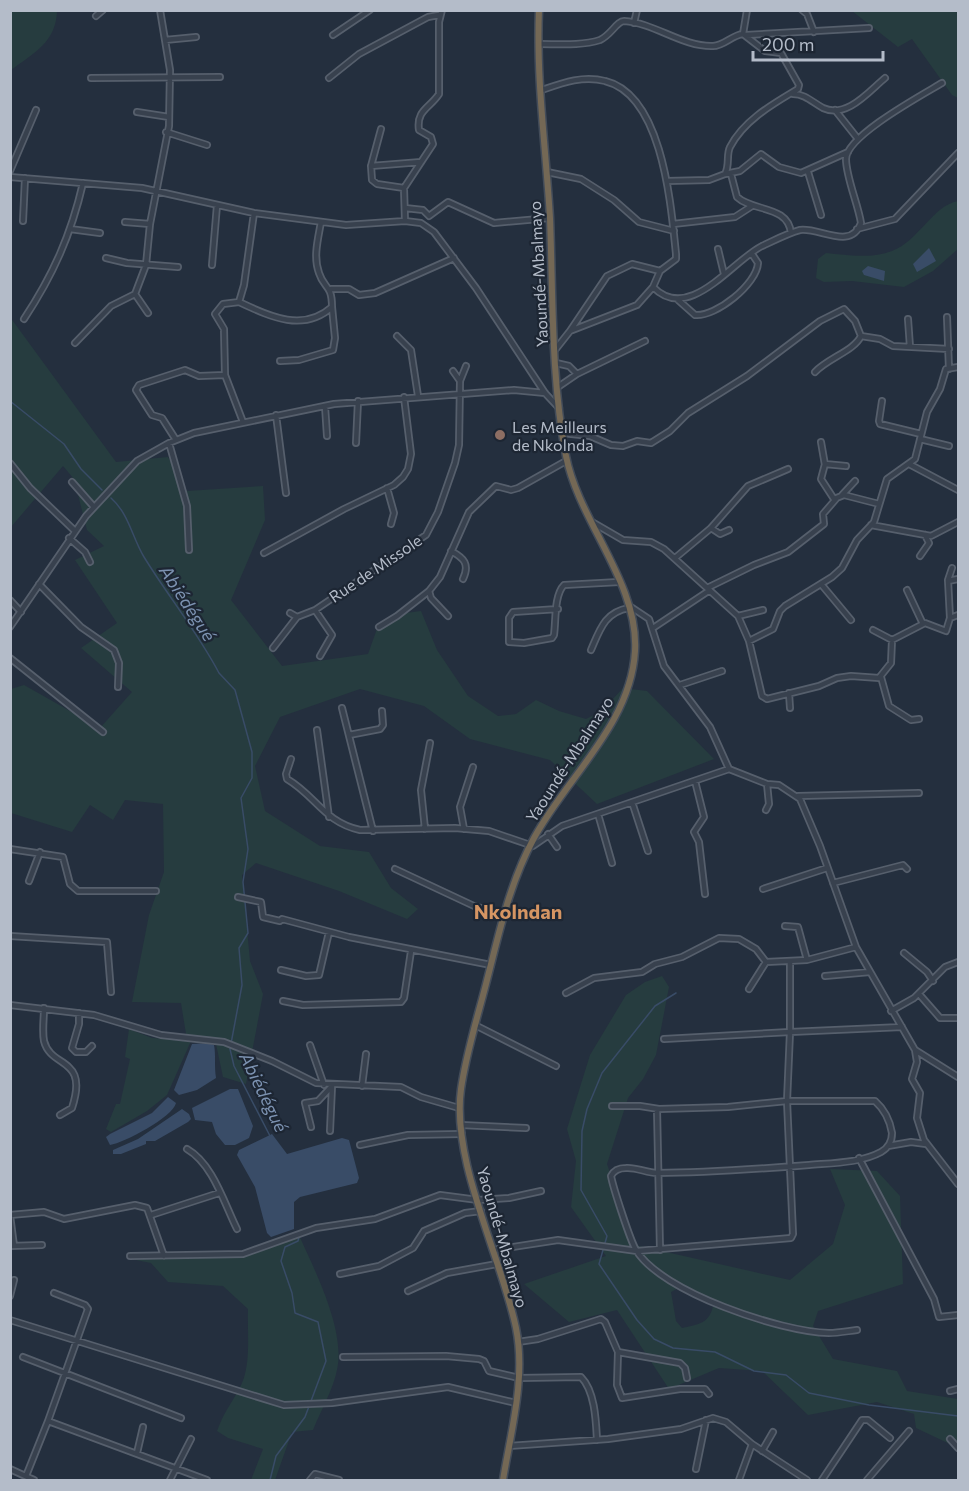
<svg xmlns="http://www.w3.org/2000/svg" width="969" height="1491" font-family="Commissioner,sans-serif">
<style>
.green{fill:#263c3f;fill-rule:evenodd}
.water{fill:#394c67}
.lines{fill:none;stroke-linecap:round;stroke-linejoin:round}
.stream{stroke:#394c67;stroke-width:1.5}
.minor-casing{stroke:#565f6c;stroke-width:8}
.highway-casing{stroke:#434c59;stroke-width:9}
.minor{stroke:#38414e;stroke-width:4.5}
.highway{stroke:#746855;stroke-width:6}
.education-dot{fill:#8d6e63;stroke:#1d2633;stroke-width:2}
.labels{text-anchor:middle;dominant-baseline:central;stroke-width:4.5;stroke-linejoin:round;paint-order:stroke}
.street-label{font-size:16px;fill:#b4bcc9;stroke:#1d2633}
.poi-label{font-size:16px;fill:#b4bcc9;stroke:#1d2633;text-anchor:start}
.water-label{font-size:18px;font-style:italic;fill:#7c92b1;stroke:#1d2633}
.quarter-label{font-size:20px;font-weight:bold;fill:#d59563;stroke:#1d2633}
</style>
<rect width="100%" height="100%" fill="#242f3e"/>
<path class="green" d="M11,10L57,11C56,42 34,53 11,70Z
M852,11H958V98L952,95L912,39L898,47Z
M958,201V249L933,271L904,287L852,281L824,282L816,278L818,259L826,253C847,255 872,259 892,251C919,241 932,206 958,201Z
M10,317L116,462L168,457L187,491L263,486L265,520L231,600L282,666L368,654L378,626L406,613L421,611L437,650L468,696L498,716L516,714L536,700L559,711L586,719L602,711L623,688L647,691L714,759L597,804L550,760L470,739L424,706L360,689L280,717L255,766L265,811L320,846L369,852L391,888L418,909L407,919L339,891L256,863L242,875L250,961L263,994L246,1084L223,1077L216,1044L191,1041L167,1095L147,1111L111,1132L106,1129L116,1104H120L130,1059L125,1057L129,1029L152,1038L187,1040L181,1003L132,1002L149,915L164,872L163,804L125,800L113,820L90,805L72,832L11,813V689L24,685L100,728L132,692L81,648L117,623L75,560L104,546L87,530L74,479L63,466L11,527Z
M662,976L669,987L656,1055L643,1079L628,1098L607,1164L635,1245L790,1280L833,1244L845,1205L830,1169L877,1171L900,1196L903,1284L818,1311L813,1326L833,1359L897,1371L907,1391L958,1399V1443L954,1446L916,1428L914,1414L877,1402L808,1415L762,1371L719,1368L669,1389L617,1310L569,1322L524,1284L606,1256L571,1207L576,1161L567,1129L590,1055L626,995L645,982ZM684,1285L714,1301C711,1322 702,1324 682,1328L676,1321L671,1292Z
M298,1233C314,1269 346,1330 337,1370C333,1390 321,1410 313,1430L292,1432L275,1480H251L263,1449L228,1438L217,1431C224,1412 230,1406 239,1389C252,1367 247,1334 248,1309L223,1286L168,1282L151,1263L131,1259L132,1256L243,1254Z"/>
<path class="water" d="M929,248L936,261L917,272L913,264Z
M868,266L885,271L884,281L864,275L862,271Z
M209,1043L214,1045C216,1055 214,1066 216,1078L197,1090L179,1095L174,1090L192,1044Z
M230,1089H238L253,1126L249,1138L235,1145H225L216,1134L212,1122L195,1120L192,1108Z
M168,1097L176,1103C173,1117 124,1143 110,1145L106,1137L110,1134L152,1113Z
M182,1109L189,1114L191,1119L188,1122L155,1141H146V1144L121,1154H113V1150L138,1139Z
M272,1134L287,1154L342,1138L349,1140L359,1178L357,1183L300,1197L294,1202V1229L271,1237L267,1233L255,1187L237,1155L239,1150Z"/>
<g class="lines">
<path class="stream" d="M10,401L64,444L81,469L102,490
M111,498C129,514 132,537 144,557C168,596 198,633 219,673L235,690L252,752V778L241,798L248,849L243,882L248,933L239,948L242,985L230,1049L234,1066L270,1136
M676,993L655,1006L602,1073L587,1109L582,1131L581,1190L607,1236L599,1264L637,1320L654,1339L673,1348L715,1352L754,1371L786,1375L809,1393L869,1405L958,1416
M270,1480L276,1456L305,1417L326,1361L318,1322L295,1313L292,1293L281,1261L285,1247L298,1241L299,1237"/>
<g class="minor-casing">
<path id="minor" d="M802,10L807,14L814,32
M96,16L103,10
M634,23L637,10
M743,34L747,10
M333,35L370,10
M746,35L869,28
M165,40L196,37
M539,44C559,44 581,46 600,40C611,35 617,21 624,21C655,23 682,47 713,46C724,46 732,35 743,34L765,51L781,53L799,85L798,89C773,104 744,120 730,147C726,155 730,165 725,174L709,180L667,181
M91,78L220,77
M329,78L359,54L428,17L439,15
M542,90C562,83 583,75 605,81C663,95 671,206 676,254V259L660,271L653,287L637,305L570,331L555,350
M793,94C805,94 812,102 823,108C847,119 869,91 885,78
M835,110L858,139
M137,112L169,117
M381,129L371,166L372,180L377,184L404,188
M166,132L207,145
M371,166L421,162
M10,171L36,110
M547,172L581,179L614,200L639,222L674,231
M808,172L821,215
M725,174L740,171L761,154L779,167L801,173L848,152
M731,174L737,197C753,212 788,205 791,233
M10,177L142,188L254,213L346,225L405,221L421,223L434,232L476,288L545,393L559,408
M405,208L423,210L429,216
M429,216L448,202L494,223L550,218
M23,221L25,178
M405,221L404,188L433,144L431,137L419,130C416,110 430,108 439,94V22L442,10
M125,222L150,224
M673,224L735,217L752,206
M70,229L100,233
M857,229L895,219L958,153
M718,249L724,274
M106,258L127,263L178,267
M212,265L217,205
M653,287C689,324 732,261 762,246C773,241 788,233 800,230C819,227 851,251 861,223C858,204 846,177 846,159C846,136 922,95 942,83
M331,289H349L359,295L375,293L454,258
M135,294L148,313
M677,299L695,315C716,317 757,284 758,263L752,254
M239,302C269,316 303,333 332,307C332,284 324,289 319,273C313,257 318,239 321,222
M947,317L949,369
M24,319C53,275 71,235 83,183
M908,319L910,347
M570,331L607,276L632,264L660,271
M397,336L411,350L418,396
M75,343L111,306L135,294L146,265L150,224L169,126L170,70L160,10
M280,361L299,360L333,350L335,338L332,307
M556,363L569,366L577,374
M453,371L460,381
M815,372C828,358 854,351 861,336
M558,387L577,374L645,341
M882,401L879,421L880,424L921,434
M325,406L327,436
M276,415L286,493
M243,422L225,375L224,329L215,314L223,304L239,302L244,285L254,213
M562,433L590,436L611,445L623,446L637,441L651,443L670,431L688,413L747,376L820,321L844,309L855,321L861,336L880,339L893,346L949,349
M920,439L949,446
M176,440L162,418L152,415L136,390L139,385L185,370L199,376L225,375
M821,442L825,465
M169,443L187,506L189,550
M356,443L358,401
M10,463L30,488L75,531
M909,464L958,490
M846,466L825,464L821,479L834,499L844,495L879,504
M72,482L94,507
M387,488L394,513L391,524
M842,495L855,481
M592,522L623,540L651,542L664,549L738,616L749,641L762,696L767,699L819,686L837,678L851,676L879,678L891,663L892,640L925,623L946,631L950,618L958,615
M871,525L931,536L958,522
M711,528L748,486L788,469
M69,538L85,552L90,562
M451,551C464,558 470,564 463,579
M264,553L344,509L394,485L403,477L408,469L411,454L404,397
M920,556L929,543L925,535
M675,558L711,528L720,534L729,530
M948,581L958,579
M39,584L81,627L114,650L119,663L118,687
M821,584L851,620
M707,588L754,565L788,552L824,524L823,514L836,499
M907,590L923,624
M10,600L21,612
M628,605L649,619L664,666L710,727L729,769
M558,609L513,612L509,618V642L524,643L552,638L554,635C556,621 554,595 564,585L619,582
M315,610L332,635L320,656
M290,613L297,617L315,610L426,535L438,512L455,463L459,445L460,381L466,366
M448,616L431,598L429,591L440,577L469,512L496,486L511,490L518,488L566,461
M738,616L763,610
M950,618L948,580L952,568
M10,627L86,516L137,461L169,443L194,433L334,404L514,390L545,393
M379,627L397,616L429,591
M653,628L710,590
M873,630L892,640
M749,641L773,629L780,611L785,606L832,577L842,568L857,540L874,522L887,479L915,459L927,412L940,389L946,369L958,367
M273,648L297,617
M591,650C600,629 605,612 629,608
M10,658L103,732
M881,677L889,706L911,720L919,719
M680,685L722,671
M789,693L790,708
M342,708L373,831
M317,730L329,817
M349,735L380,729L383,725L382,711
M291,759L286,774L287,779C316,796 324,822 360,830L455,828L489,831L533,846L562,826L729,769L767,784L779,785L800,799L820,846L856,947L915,1050L917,1062L912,1079L920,1093L917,1118L924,1140L958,1184
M695,781L704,817L694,832L699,842L705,894
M798,796L919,793
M632,802L648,851
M766,810L769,804L767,784
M598,814L612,863
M425,829L421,790L430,743
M464,829L460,807L473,767
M548,834L557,847
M10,849L63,857L70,884L78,891H156
M395,869L474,906L503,914
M29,881L40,852
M833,883L903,865L907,869
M763,889L827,868
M238,897L261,902L263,917L280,921L282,919L349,937L491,965
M785,926L798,927L807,960
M10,936L107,942L111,992
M904,953L927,972L933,981
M281,970L306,976L319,975L329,932
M825,976L870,972
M749,989L766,962
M566,993L594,978L642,972L655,964L682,957L719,938L739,939L756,949L766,962L807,960L856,947
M919,994L940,1018H958
M283,1001L303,1005L401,1002L404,998L411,951
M10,1005L94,1015L161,1035L224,1042L272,1061L316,1083L401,1087L421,1097L459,1108
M44,1008C44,1018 42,1031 44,1041C51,1069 89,1056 72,1108L60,1115
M891,1011L914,998L945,967L958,962
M79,1013V1024L72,1048L76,1052H86L92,1046
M475,1025L556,1066
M664,1039L790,1032V962
M310,1045L324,1085
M915,1050L958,1077
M362,1086L366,1054
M612,1106H640L659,1109L728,1107L787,1101H875C884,1109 890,1121 892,1133C892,1141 888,1148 881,1152C861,1163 832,1163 809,1165C759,1169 708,1173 657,1173C647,1173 636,1167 626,1168C619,1168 614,1170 611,1176C613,1187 630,1240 636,1250C661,1292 781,1332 829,1333C838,1333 848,1331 857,1330
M657,1109L660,1250
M461,1125L526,1128
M311,1127L305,1103L318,1101L332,1086
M330,1131L332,1086
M360,1145L408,1135L462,1134
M888,1146L911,1142L926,1144
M187,1149C213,1164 224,1203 237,1229
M859,1158L934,1299L939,1317L958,1315
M10,1215L44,1212L64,1219L135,1205L147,1208L164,1256
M10,1215L14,1246
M151,1215L219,1193
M10,1246L42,1245
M493,1250L558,1240L637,1251L791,1238L793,1234L787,1101L790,1032L902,1027
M130,1256L243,1254L316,1228L375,1219L440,1195L478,1200L509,1198L541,1191
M340,1274L379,1266L413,1248L424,1231L465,1213L481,1211
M408,1291L447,1273L497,1264
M10,1296L14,1280
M10,1320L284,1405L332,1403L448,1387L516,1403
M518,1342L538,1339L601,1319L605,1322L618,1352L680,1363L685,1368L687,1378
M618,1352L617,1385L622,1398L680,1389H705L709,1394
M23,1357L181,1418
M343,1357L446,1356L479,1359L484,1361L489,1371L519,1378L581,1377C595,1391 596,1421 597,1440
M950,1391L958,1389
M48,1421L88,1309L85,1305L54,1293
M950,1439L958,1448
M509,1446L608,1439L681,1429L713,1418L726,1422L752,1444L807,1480
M762,1451L773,1432
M137,1453L143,1427
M10,1469L34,1480
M696,1469L706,1420
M26,1476L48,1421L207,1480
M170,1480L191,1439
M310,1480L315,1474L339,1480
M739,1480L752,1444
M822,1480L862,1420H868L890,1438
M867,1480L909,1431"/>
</g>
<g class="highway-casing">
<path id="highway" d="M503,1480C511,1431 526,1378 516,1328C501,1256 451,1161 461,1089C466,1054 477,1019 486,984C499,934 509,884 534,838C567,777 631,724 635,651C639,583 579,522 566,456C551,380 553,296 550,218C546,150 536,79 539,10"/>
</g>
<use href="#minor" class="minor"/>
<use href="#highway" class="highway"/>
</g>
<circle class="education-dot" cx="500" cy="435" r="6"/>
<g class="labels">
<g class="street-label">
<text transform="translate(538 274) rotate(-93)">Yaoundé-Mbalmayo</text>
<text transform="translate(375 568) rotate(-34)">Rue de Missole</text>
<text transform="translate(569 759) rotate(-57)">Yaoundé-Mbalmayo</text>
<text transform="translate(503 1237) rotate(74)">Yaoundé-Mbalmayo</text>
</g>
<g class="poi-label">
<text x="512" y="426">Les Meilleurs<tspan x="512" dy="18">de Nkolnda</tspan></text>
</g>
<g class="water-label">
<text transform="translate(188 603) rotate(57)">Abiédégué</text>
<text transform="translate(264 1092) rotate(64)">Abiédégué</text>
</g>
<g class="quarter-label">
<text x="518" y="911">Nkolndan</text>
</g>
</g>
<rect width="969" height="1491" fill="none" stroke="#b4bcc9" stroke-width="24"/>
<path d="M753 51v9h130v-9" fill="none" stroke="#b4bcc9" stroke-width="3"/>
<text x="762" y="51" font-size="18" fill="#b4bcc9" stroke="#1d2633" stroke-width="4.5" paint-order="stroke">200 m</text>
</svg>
